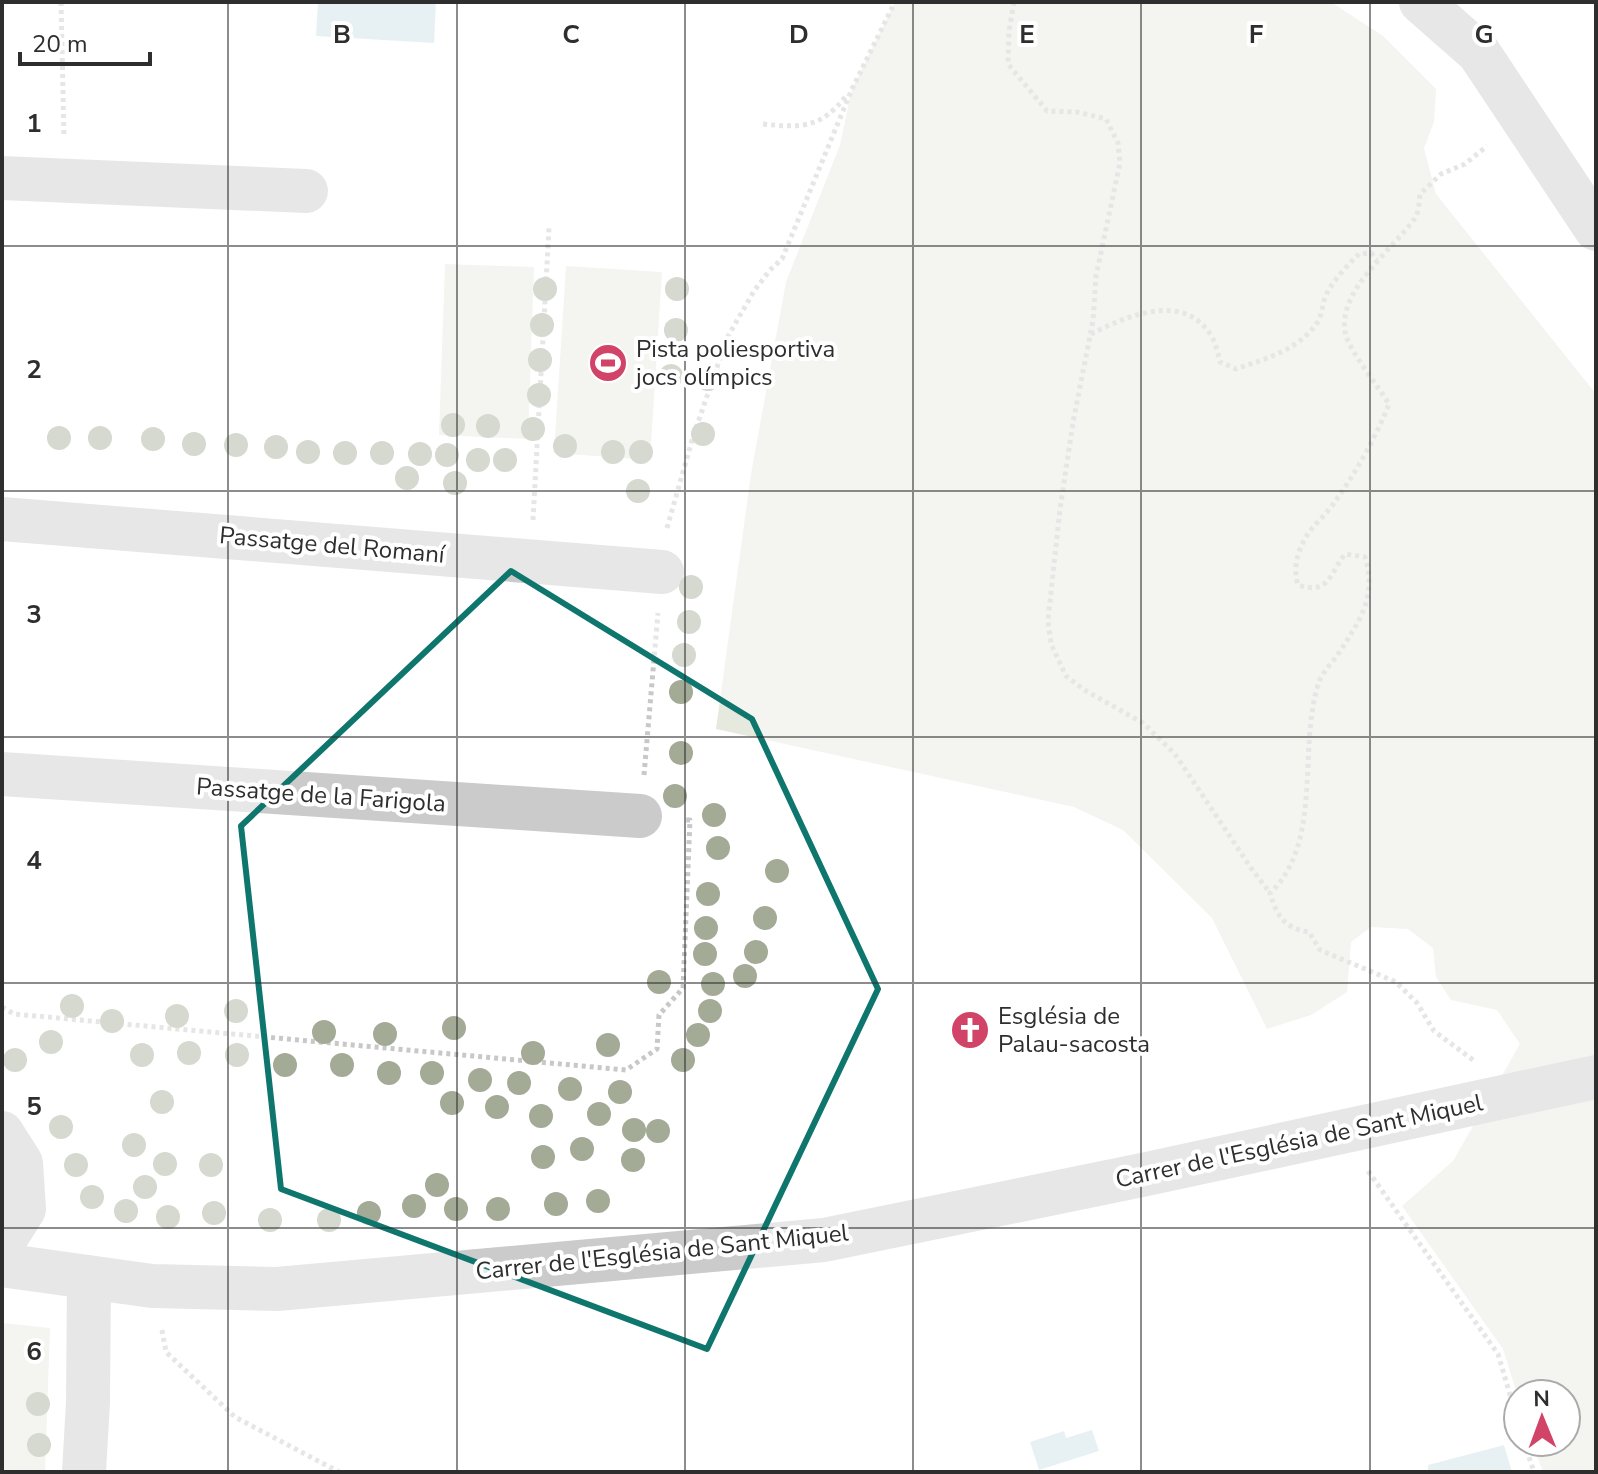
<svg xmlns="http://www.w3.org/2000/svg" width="1598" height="1474" font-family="'Nunito Sans',sans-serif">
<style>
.green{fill:#e6e9dd}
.water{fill:#cbe1e7}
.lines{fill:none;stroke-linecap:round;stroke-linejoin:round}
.path{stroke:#c8c8c8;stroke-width:5;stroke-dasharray:4 4;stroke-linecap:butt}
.minor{stroke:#cbcbcb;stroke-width:44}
.tree{fill:#a3aa96}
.marked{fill:none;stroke:#0f766e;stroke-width:6;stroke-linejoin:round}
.grid{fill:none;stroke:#2e2e2e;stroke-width:2;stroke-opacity:0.55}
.labels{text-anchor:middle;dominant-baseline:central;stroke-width:8;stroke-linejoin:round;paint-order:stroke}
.poi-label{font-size:24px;fill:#2e2e2e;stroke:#fff;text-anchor:start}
.street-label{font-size:24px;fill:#2e2e2e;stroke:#fff}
.grid-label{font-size:26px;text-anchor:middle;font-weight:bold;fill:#2e2e2e;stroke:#fff;stroke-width:8;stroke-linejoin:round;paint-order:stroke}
</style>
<rect width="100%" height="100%" fill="#fff"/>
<path class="green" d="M895,2H1331L1383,36L1436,89L1434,122L1424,148L1436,194L1596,394V1472H1543L1532,1442H1566V1394H1518V1397L1503,1349L1402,1206L1453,1161L1520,1044L1497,1010L1451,1000L1436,977L1433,948L1408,929L1371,927L1351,942L1347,992L1311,1015L1267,1029L1212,918L1123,830L1074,807L716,729L751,474L786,282L840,145L852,89Z
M445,264L534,267L528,439L439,435Z
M566,266L662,272L650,460L554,453Z
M2,1323L50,1328L45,1472H2Z"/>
<path class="water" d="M318,2H436L434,43L316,36Z
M1092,1430L1099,1451L1039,1470L1030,1442L1064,1431L1066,1438Z
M1504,1445L1512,1472H1428V1465Z"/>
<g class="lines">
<path class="path" d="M61,2L64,137
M1014,2L1009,31L1008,64L1047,111L1077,112L1106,119L1118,143L1120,163L1096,276L1093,321L1073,422L1060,509L1048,620L1051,644L1066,676L1086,691L1143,723L1175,754L1251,868L1270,893
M763,124C802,128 821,128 846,96
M1091,334C1128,315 1185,291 1212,337C1216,344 1218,354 1220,362L1236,369C1267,358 1297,351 1317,323C1323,314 1322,302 1327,293C1335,278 1348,265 1359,254L1371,253L1377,260
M533,520L549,228
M667,528L693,437L727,338L754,291L770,270L782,259L852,89L895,2
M644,775L658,613
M2,1007L14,1014L626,1070L657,1049L659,1015L683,988L690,820H684
M1473,1060L1434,1031L1417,1003L1396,982L1320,950L1309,932C1284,928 1277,916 1270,893C1324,842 1297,746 1319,682C1322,673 1330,665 1336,657C1358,624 1378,597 1365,557L1345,554C1329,575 1329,595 1298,585C1293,569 1297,552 1306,537C1313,525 1326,515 1334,503C1355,474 1376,437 1389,404C1378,386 1352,354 1346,336C1334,292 1394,249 1415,218C1419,212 1419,202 1420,194L1441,174L1465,164L1487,146
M1368,1171L1498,1354L1518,1422
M162,1330L166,1352L235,1417L339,1472
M1524,1442L1534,1472"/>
<path class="minor" d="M1421,2L1479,53L1596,229
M2,178L306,191
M2,519L662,572
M2,774L640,816
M2,1133L21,1163L24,1209L2,1244
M2,1265L152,1286L277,1289L824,1240L1142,1175L1596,1077
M84,1472L88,1402L89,1277"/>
</g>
<g class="tree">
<circle cx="545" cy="289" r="12"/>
<circle cx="677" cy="289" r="12"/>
<circle cx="542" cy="325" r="12"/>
<circle cx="676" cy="330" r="12"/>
<circle cx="540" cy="360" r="12"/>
<circle cx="671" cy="376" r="12"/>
<circle cx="708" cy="379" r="12"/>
<circle cx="539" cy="395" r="12"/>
<circle cx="453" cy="425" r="12"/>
<circle cx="488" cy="426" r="12"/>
<circle cx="533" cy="429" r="12"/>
<circle cx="703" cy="434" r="12"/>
<circle cx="59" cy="438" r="12"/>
<circle cx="100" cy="438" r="12"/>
<circle cx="153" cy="439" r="12"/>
<circle cx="194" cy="444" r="12"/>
<circle cx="236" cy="445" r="12"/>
<circle cx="565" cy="446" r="12"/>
<circle cx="276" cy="447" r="12"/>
<circle cx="308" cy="452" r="12"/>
<circle cx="613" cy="452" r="12"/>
<circle cx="641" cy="452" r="12"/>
<circle cx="345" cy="453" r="12"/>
<circle cx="382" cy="453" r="12"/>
<circle cx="420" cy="454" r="12"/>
<circle cx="447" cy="455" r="12"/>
<circle cx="478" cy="460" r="12"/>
<circle cx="505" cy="460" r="12"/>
<circle cx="407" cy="478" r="12"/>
<circle cx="455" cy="483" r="12"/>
<circle cx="638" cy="491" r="12"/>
<circle cx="691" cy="587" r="12"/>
<circle cx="689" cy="622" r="12"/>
<circle cx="684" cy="655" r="12"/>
<circle cx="681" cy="692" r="12"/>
<circle cx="681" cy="753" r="12"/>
<circle cx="675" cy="796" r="12"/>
<circle cx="714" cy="815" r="12"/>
<circle cx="718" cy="848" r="12"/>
<circle cx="777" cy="871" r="12"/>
<circle cx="708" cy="894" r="12"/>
<circle cx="765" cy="918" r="12"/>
<circle cx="706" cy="928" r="12"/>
<circle cx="756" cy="952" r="12"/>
<circle cx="705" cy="954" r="12"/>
<circle cx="745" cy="976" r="12"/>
<circle cx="659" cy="982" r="12"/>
<circle cx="713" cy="984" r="12"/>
<circle cx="72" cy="1006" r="12"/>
<circle cx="236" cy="1011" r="12"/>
<circle cx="710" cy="1011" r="12"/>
<circle cx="177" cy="1016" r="12"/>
<circle cx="112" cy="1021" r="12"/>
<circle cx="454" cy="1028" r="12"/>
<circle cx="324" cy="1032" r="12"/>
<circle cx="385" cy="1034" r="12"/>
<circle cx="698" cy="1035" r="12"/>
<circle cx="51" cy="1042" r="12"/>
<circle cx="608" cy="1045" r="12"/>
<circle cx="189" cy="1053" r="12"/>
<circle cx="533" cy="1053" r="12"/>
<circle cx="142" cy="1055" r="12"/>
<circle cx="237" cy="1055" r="12"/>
<circle cx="15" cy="1060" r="12"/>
<circle cx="683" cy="1060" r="12"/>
<circle cx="285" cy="1065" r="12"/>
<circle cx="342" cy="1065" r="12"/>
<circle cx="389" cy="1073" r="12"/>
<circle cx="432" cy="1073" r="12"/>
<circle cx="480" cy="1080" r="12"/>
<circle cx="519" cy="1083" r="12"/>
<circle cx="570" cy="1089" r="12"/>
<circle cx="620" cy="1092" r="12"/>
<circle cx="162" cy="1102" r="12"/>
<circle cx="452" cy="1103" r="12"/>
<circle cx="497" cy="1107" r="12"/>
<circle cx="599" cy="1114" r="12"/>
<circle cx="541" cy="1116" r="12"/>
<circle cx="61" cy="1127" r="12"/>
<circle cx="634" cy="1130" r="12"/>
<circle cx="658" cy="1131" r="12"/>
<circle cx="134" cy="1145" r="12"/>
<circle cx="582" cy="1149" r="12"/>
<circle cx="543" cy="1157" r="12"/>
<circle cx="633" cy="1160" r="12"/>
<circle cx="165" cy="1164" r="12"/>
<circle cx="76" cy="1165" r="12"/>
<circle cx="211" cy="1165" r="12"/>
<circle cx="437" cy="1185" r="12"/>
<circle cx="145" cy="1187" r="12"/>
<circle cx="92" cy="1197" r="12"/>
<circle cx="598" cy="1201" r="12"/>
<circle cx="556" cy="1204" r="12"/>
<circle cx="414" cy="1206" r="12"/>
<circle cx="456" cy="1209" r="12"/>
<circle cx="498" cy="1209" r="12"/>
<circle cx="126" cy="1211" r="12"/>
<circle cx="214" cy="1213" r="12"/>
<circle cx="369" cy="1213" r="12"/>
<circle cx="168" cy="1217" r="12"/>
<circle cx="270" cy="1220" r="12"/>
<circle cx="329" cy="1220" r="12"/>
<circle cx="38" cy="1404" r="12"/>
<circle cx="39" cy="1445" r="12"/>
</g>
<path d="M0 0H1598V1474H0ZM511,571L752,719L878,989L707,1349L281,1189L241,826Z" fill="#fff" fill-opacity=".55" fill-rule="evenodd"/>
<path class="marked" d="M511,571L752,719L878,989L707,1349L281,1189L241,826Z"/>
<path class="grid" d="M228,2V1472M457,2V1472M685,2V1472M913,2V1472M1141,2V1472M1370,2V1472M2,246H1596M2,491H1596M2,737H1596M2,983H1596M2,1228H1596"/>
<defs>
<g id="stadium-disc" transform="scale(2)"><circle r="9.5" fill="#d14367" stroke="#fff"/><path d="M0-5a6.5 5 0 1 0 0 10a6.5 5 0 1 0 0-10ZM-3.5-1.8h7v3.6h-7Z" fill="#fff"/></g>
<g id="church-disc" transform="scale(2)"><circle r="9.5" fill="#d14367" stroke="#fff"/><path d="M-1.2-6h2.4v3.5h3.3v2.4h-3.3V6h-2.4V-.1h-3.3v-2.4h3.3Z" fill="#fff"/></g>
</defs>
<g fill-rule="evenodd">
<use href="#stadium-disc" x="608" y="363"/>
<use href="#church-disc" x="970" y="1030"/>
</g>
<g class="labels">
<g class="poi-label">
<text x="636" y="349">Pista poliesportiva<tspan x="636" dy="28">jocs olímpics</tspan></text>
<text x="998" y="1016">Església de<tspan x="998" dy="28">Palau-sacosta</tspan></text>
</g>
<g class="street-label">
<text transform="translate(332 545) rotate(5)">Passatge del Romaní</text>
<text transform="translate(321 795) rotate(4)">Passatge de la Farigola</text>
<text transform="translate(1299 1141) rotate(-12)">Carrer de l'Església de Sant Miquel</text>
<text transform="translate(662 1252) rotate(-6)">Carrer de l'Església de Sant Miquel</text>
</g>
</g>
<g class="grid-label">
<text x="342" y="43">B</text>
<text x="571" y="43">C</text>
<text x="799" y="43">D</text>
<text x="1027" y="43">E</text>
<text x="1256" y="43">F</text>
<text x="1484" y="43">G</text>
<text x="34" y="132">1</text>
<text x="34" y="378">2</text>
<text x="34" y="623">3</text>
<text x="34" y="869">4</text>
<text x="34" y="1115">5</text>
<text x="34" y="1360">6</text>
</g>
<rect width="1598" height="1474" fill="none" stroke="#2e2e2e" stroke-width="8"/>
<g transform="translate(1542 1418) rotate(359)"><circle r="38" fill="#ffffff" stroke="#ababab" stroke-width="2"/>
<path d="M0-6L14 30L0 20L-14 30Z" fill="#d14367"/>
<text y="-12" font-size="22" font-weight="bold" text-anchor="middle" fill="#2e2e2e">N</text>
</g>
<path d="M20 52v12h130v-12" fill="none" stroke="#2e2e2e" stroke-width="4"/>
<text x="32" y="52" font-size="24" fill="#2e2e2e" stroke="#ffffff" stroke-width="6" paint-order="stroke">20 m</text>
</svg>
